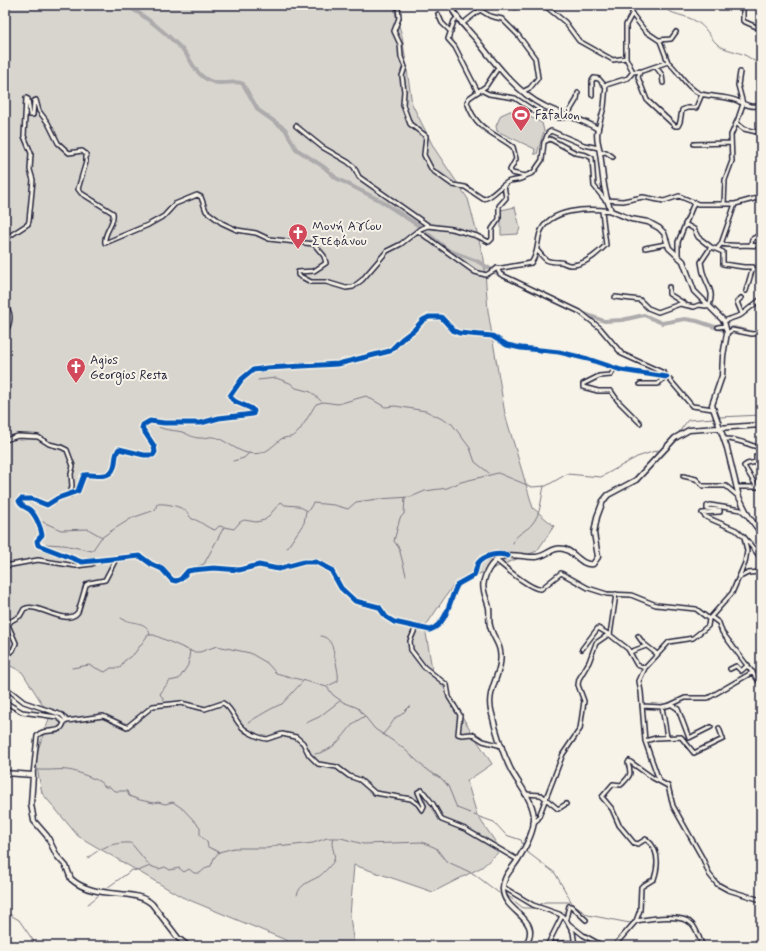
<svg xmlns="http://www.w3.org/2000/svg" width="766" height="951" font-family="Mynerve,sans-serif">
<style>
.green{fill:#d8d5cf;stroke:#7d7c85}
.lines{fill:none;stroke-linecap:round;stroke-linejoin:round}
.stream{stroke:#76747f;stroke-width:1}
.river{stroke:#aeabad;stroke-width:4}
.minor-casing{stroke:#22223b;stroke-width:6}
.major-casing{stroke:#22223b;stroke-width:7}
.minor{stroke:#f7f3e8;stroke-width:3}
.major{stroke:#f7f3e8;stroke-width:4}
.cycleway-casing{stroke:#f7f3e8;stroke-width:8}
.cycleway{stroke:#0057b8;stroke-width:5}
.labels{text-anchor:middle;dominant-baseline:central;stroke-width:4;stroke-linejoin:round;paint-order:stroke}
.poi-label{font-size:13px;fill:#22223b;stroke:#f7f3e8;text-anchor:start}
</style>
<rect width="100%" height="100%" fill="#f7f3e8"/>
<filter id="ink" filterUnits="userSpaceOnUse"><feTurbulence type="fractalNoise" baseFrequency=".025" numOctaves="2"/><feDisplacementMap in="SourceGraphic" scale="8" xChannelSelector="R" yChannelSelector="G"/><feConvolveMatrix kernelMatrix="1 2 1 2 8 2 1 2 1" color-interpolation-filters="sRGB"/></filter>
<g filter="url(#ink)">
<path class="green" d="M5,5H275L287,9L305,5H393L402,36L412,104L434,148L468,199L484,259L488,311L505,414L533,508L554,526L537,551L454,584L425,627L432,669L492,764L467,781L477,815L501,850L482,867L433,892L354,865L350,916L354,946H292L288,941L182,897L78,836L42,793L35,758L50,716L22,672L5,663Z
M510,111L520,112L542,123L544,131L537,154H534L535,149L497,131L496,126L501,115Z
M515,207L520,228L518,234L501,235V210Z"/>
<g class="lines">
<path class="stream" d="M661,5C671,16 685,14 697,22C706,27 709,36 716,43C723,50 733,50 742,54C749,56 753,62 761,64
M258,380L276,378L290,383L296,388L311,392L321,401
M720,417L761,415
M159,427C167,431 174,430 182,432C188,434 193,438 199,438C204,439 209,436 214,437C224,439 235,450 247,453C265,456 269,449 281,439C284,437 291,438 295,435C300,432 312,410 316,404L323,402L338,404L366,396L385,407L395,406L426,411L452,424L470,448L475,462L489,473
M679,432L688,420L714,418
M233,461L244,458L249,453
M405,497L404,514L400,518L394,541L399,548L406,575
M43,522L61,530L88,529L102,537
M513,543C514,535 527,531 532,524C541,514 541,499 544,486
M46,544L64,545L92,551L101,538L111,531L132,518L155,510L157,504C165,503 180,506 186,511C188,513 189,516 192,519C200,520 206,528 215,530L219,526L234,529L240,522L244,520L256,522L265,520L281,502L285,505L298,506L308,511L313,503L334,505L348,509L356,502L378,499L411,497L425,491L447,488L461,482L498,473L532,487L546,486L567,474L601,477L637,457L658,450
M287,548L304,523L306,511
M192,568L204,564L224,527
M121,618C130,625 148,619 150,635
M321,636C334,639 333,652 336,662C337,669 339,674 338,681L328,686
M72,668L89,665L105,672L111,668H120L124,661L134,654L148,635H154L193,652H200L217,646L250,653L267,663L276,673L327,687L333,695L343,702L358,708L375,729L402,747L427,770L442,779L448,786L457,808L470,813
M164,700L160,694L169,681L179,679L188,665L190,650
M248,723C253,719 277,705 282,704L304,680
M306,723L319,717L341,700
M383,734C388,729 392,723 396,717L401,715L410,706
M315,754C332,752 342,738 352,725C355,721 361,719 365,716
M38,770C60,771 64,766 87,776C94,779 100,780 105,787H110L114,791H127L129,796L140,800L154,803L158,802L165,804L173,802L183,809L200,827V835L207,842L208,847L219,852
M474,815L494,822L506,835L521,840L523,845
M527,852L555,873L572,903
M88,858C101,847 114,842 131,843L150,866
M104,890L132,870L138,871L150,866L159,869L165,867L170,870L179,868L184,872L189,869L194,873H200L207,867L211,866L214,858L219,852L234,848H269L280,844L286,846L313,843L327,838H341L363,844L422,842L436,848L446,861L474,874L499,893
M297,895C300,884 309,882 318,877C321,876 331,865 333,862C338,854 329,847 333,838
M507,895L523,908H535
M88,904L98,896
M539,905L545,902H569L588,915L630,923L633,922
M5,912L19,920L37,946
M694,929L698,939"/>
<path class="river" d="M126,5C147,17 165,32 182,49C190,57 193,69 202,76C219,90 234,78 243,84L258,110L285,129L296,149L324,167L336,178L381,201L419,226
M427,233L448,250L477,261L507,279
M544,296L574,310
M580,312L604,321L622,320L644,315L662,323L685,319L697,321L724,330L734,328L749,332"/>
<g class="minor-casing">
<path id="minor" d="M398,5L399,18L394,31L400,44L401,57L405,67L402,76L404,91L403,105L410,124L426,136L424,155L432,170L453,185L465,187L483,199C493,198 500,185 510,181C516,179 522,181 525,176
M513,5L515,7
M544,5L565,22L579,41L613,60L626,58
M632,5V14L626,25V58L633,72
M726,5L743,7V21L761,29
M480,10L490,16L502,19L518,35L535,58L538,78L530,88L524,91
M438,14L442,23L451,32
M632,14L645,31L660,41L668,62
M457,18L454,21L448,39L455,47L478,92
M462,24L480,10L483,5
M659,40L671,39L676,32
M656,67L662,75L663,83
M498,68L486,86L469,98L467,102C476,130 493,132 513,147L516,159L510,170L512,173L525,176L533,173L542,160L544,142L550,139L576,153L586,155L592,158L594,186L605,200L623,201L643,197L664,201L679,196L698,204H735L761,197
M633,72L642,71L668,62C679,71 687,89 701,94C712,97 724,96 735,100C743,103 751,109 761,105
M640,72L638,77L647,100L675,126H678L680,122L682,110L687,108H696L702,94
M481,90L489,94L515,98L536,112L559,118L570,117
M592,95V81L594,78L599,79L605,86
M568,114L577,99L578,93
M736,123L744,129L757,132L761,127
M296,126L322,147L348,162L354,167L359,177L429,226
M598,129L604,107L606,85L628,78L633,72
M545,141L548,133L551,131L584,145L599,148
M694,144L730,143
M600,153L606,152L613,157
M724,204L725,180L732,161L731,135L738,119L743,104L738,85L740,72
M685,224L694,229L698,237L711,247
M418,231L475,272L486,275L496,269L531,263C538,255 537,242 540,233C549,208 589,208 611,211
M5,239L28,224L29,221L33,180L30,170L31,153L24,136L26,98L28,99L30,115H33L34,101L36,100L39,111L48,123L58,143L69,153L82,151L86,154V162L78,189L81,193L113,213C115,224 103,233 105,243L148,225L164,216L175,204L197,195L201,197L206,211L222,223L237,230L256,233L269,239L314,244L324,256L326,263L314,271L298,272V275L311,282H326L346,288L353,287L362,280L387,251L401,244L420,229L428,226L452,229L477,236L489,242L492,239V229L499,219V206L506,198L504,185
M721,244C735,247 747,244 761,246
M751,244L752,239L761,234
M645,248L666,244
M717,249L721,244L735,204
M537,250C546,261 546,262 560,262C564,262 567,266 572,265C585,265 597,254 606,245L602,211
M678,255V242L694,203
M497,268L500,274L580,312L600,328L622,354L664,373L692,406L713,409
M669,287V294L685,304
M615,297L640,300L648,308L658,312L680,304L694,307L699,305L706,306L709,304
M741,298L737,302L742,314
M709,305C715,292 707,286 704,275C702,271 702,266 701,262L711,247L723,252V264L744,267H753L746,291
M5,307C13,313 10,325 5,332
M724,321L741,315L761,299
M718,327L725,326
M727,333L732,330L752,334L761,333
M614,369L611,375L599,376L583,384V387L598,391H611L618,401L640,423
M640,384H658L665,377
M724,439C737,438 748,445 761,448
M5,440L18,436L38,437L49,444L61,447L67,450L73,466L71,474L72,486L70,495
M756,456V462L747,464L744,466L757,487
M683,476L696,479L703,486H726L739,497
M736,487H761
M744,537L761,558
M508,555C500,552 484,556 478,563C476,567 476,572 474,575L458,584C449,598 449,623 430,630L394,622L386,617L379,607L355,601L341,588L331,570L316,562H304L278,569L259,565L239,570L214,568L193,570L188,571L181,579L176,581L172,580L162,569L151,564L140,556L82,562L38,545L37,541L42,535C41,528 36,516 31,511C27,507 21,507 19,501L21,499H32L47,505L58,498L78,491L84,475C92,474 104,478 110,473C118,467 113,455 119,449L144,455H153L155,452L154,446L142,428L143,425L150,421L164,423H201L219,418L253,414L254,411C248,404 234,405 230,396L242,379L253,370L267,368L338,364L390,351L402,339L414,330L423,320L429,317H441L454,331L459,333L492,336L507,345L521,348L559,352L588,359L621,370L667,377
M496,560C505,567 530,590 541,589L561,573L588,588L607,594L631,595L656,605L696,609L709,619
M5,566L38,560L76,566L92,564
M740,577L748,573L761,572
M616,594L610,635L628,649L637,665L645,668L639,681L641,692L645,741L659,780
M711,617L719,623L722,632L761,684
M709,619L732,593L745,563L747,551L744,537L736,530L706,517L702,513L720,512V510L707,509V506L710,505L741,510L747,515
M416,627L410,641L411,650L424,667L447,685L449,697L460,715L458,734L462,735L472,734L483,741L502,746
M638,636L643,643L657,654
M582,649L598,628L610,635
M630,652L646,646
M5,656L13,650L16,643L8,625L11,621L20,616L24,609C37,601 66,628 78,612L86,585L89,583L105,580L116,559
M645,668L669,642L693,638L708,626L709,619
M730,669L736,666L741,671L748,665
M5,687L24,702L62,715L67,721L65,722
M5,702L22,712L57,717L64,722C61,737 44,726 37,736L33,775
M672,705L678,709L689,738L711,727
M642,706L662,707L670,705L685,698H708L753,672
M662,707L667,737
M67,721L103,716L127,727L153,706L181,703L205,709L223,703C232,708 234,719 241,726C246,732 259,738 267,739L282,734L296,737L303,743L309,755L318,764L337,767L349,776L360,780L375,793L411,799L418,804L422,810L424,806L418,792L422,790L433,804L442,820L465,829L518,860
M645,741L656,738L681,737L694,753L723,739L719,728
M525,794L541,795L558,809L566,804
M533,823L538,819L563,754L580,729L584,701L578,685L579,679L589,662L596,643L609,634
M503,887L533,905L559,914L566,919L573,932L575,946
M566,919L569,906H571L586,920
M636,921C649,919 681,913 692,924C697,929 699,939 703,946
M569,924L583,935L603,946
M553,944L575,942
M547,946L562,916
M614,946L636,921L640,910L641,887L654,879C659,864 659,849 646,839L638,844L634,843L619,825L612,809L602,797L613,784L621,785C630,776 632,775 628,763L629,761L653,778L668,786L673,806L703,859L709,874L717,884L728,890L761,900"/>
</g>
<g class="major-casing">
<path id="major" d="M450,5C456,18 466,28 476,39C494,62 517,93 544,106C561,115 581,118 598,129C595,138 599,145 600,153C603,174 603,192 611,211L631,219L648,222L659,228L664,233L669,248L683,261L694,291L724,321L727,333L723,356L722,376L712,405L727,448L739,497L749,517L761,533
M5,773L33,775L31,804L34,821L47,836L57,856L66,866L71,879C96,901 134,887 152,904L178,938L188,946
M525,946C544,918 504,913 503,890C502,878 511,870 517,861C524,850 534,832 534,819C534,801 519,785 511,770C503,754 495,728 491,710C486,689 504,672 500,651C499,643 493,637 491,629C488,622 490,615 489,608C488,602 485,597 484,591C481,580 489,565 498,559C509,551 524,558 536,557C547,556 553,546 564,549C575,552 581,566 593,564L598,557L594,533L597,517L603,501L608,495L636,480L675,438L689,430L761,425"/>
</g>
<use href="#minor" class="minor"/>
<use href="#major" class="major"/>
<g class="cycleway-casing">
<path id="cycleway" d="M508,556C500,552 484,555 478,563C476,567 476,572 474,575L458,584C449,598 449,623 430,630L394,622L386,617L379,607L355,601L341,588L331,570L316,562H304L278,569L259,565L239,570L214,568L193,570L188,571L181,579L176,581L172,580L162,569L151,564L140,556L82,562L38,545L37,541L42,535C41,528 36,516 31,511C27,507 21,507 19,501L21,499H32L47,505L58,498L78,491L84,475C92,474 104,478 110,473C118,467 113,455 119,449L144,455H153L155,452L154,446L142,428L143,425L150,421L164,423H201L219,418L253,414L254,411C248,404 234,405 230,396L242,379L253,370L267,368L338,364L390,351L402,339L414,330L423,320L429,317H441L454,331L459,333L492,336L507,345L521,348L559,352L588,359L621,370L667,377"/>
</g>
<use href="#cycleway" class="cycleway"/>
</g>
</g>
<defs>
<g id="stadium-pin" transform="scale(1)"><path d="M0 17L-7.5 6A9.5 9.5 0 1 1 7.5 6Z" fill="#d1495b" stroke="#f7f3e8"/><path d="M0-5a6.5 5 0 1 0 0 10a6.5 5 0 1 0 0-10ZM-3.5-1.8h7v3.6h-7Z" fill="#fff"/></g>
<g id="church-pin" transform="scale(1)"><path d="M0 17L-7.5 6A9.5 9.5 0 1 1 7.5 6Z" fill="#d1495b" stroke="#f7f3e8"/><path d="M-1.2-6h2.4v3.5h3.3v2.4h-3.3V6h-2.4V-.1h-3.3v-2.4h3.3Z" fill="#fff"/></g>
</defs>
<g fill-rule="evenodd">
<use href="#stadium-pin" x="521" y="115"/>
<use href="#church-pin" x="298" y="233"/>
<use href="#church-pin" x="76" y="367"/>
</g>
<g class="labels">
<g class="poi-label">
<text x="535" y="115">Fafalion</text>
<text x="312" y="226">Μονή Αγίου<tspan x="312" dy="15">Στεφάνου</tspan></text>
<text x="90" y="360">Agios<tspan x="90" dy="15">Georgios Resta</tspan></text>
</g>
</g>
<rect width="766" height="951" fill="none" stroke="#f7f3e8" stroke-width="20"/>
<rect x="10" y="10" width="746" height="931" fill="none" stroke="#22223b" stroke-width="1.5" filter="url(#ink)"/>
</svg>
